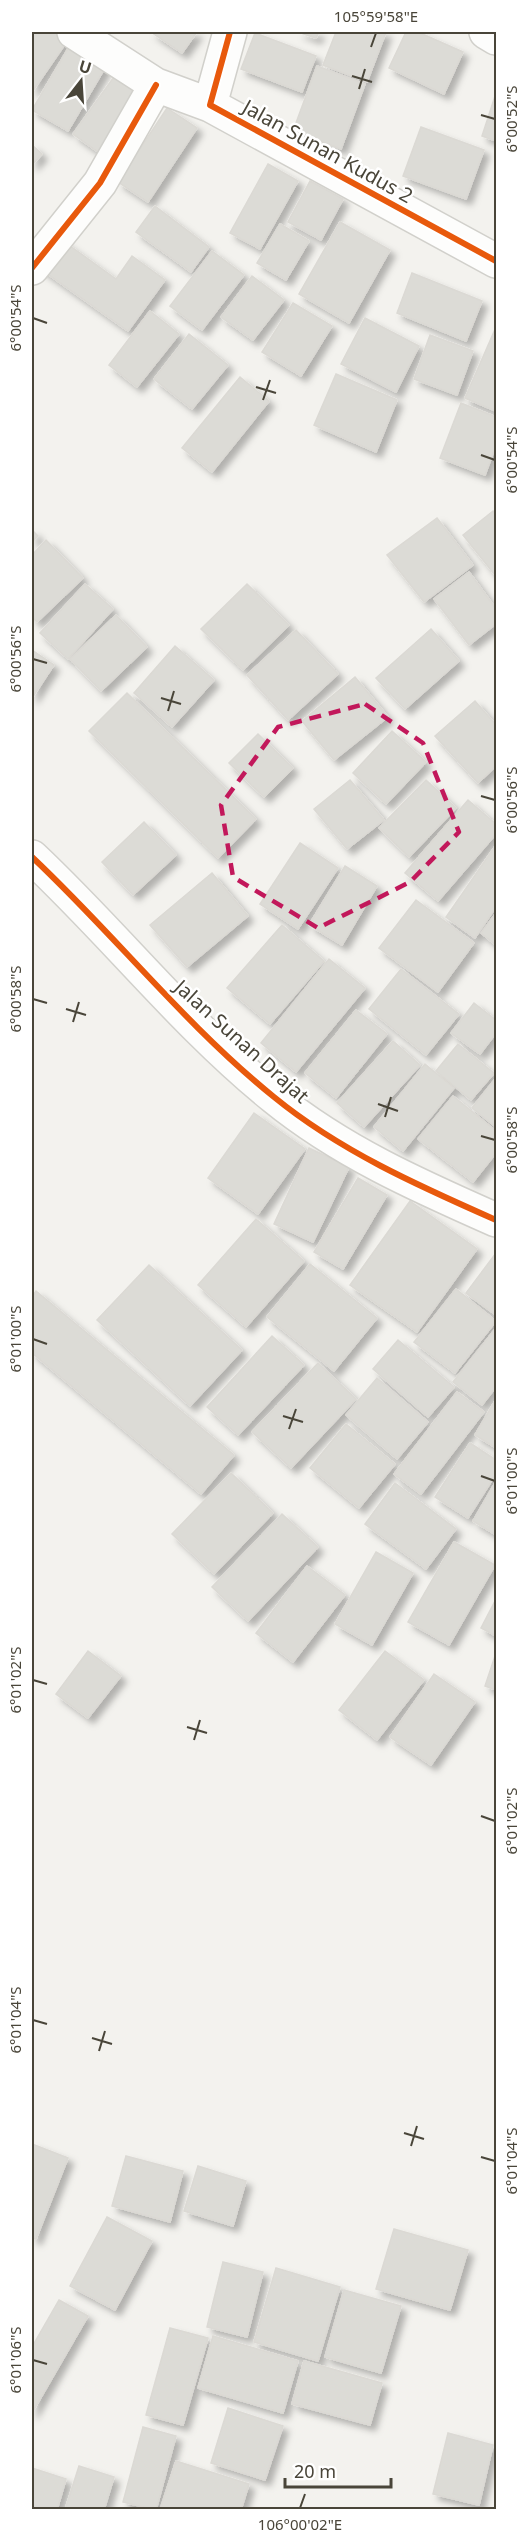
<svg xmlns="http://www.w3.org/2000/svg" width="528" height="2541" font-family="'Noto Sans',sans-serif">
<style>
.building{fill:#dcdbd6;stroke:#dbd9d4;stroke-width:1.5;filter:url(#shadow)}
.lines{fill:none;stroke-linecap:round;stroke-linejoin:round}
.minor-casing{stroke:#d1d0cb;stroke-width:36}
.minor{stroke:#fdfdfc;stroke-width:33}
.cycleway-casing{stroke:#fff;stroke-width:10}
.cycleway{stroke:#e8590c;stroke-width:6}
.marked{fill:none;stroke:#c2185b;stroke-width:4.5;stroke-dasharray:12 8;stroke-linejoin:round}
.ticks{fill:none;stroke:#494539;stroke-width:2}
.labels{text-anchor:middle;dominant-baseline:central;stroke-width:5;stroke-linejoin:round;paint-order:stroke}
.street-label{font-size:20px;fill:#494539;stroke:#fff}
.neatline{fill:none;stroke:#494539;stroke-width:2}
.ticks-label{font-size:15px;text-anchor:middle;fill:#494539}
</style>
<defs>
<filter id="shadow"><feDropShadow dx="5.5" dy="5.5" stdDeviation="3" flood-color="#0004"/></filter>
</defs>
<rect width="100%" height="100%" fill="#f3f2ee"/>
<path class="building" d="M32,32H62L70,37L32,92Z
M151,32H197L182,53Z
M298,32H319L316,38Z
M336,32H386L367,82L323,65Z
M406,32H418L463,52L444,94L389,68Z
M255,33L316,56L302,92L241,69Z
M73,40L109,61L68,131L32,110Z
M317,66L365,84L341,149L293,131Z
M116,74L143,93L101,154L73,134Z
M496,93V141L482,136Z
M167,108L197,128L148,202L118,182Z
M421,127L484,150L466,199L403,176Z
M32,145L42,154L32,165Z
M268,164L298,181L260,249L230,233Z
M310,181L343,199L321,240L288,222Z
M155,206L209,247L191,272L136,232Z
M340,222L390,250L349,323L299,294Z
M280,224L309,241L286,280L257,263Z
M59,238L116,279L132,256L165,280L128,331L38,267Z
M212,251L244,275L202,330L170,306Z
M412,273L482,301L466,341L397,313Z
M252,276L284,300L253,340L221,317Z
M293,303L332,326L301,376L262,352Z
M150,311L179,334L137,387L109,365Z
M365,318L419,346L396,392L341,364Z
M496,327V411L465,398Z
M189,334L228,365L192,409L154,379Z
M430,335L473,351L457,395L414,379Z
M336,374L397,400L376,452L314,425Z
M240,377L269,401L212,472L182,448Z
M461,403L496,417V445L485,475L440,458Z
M493,511L496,516L495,575L463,535Z
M437,518L473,565L424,602L387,555Z
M32,530L38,536L32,542Z
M46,540L83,578L37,622L32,617V555Z
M469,572L496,609V624L469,645L434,599Z
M85,584L113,609L68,659L40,633Z
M247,584L289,625L243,670L201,629Z
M116,615L147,647L101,691L70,659Z
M431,629L459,661L405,709L376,678Z
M296,630L338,674L288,720L247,675Z
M175,646L214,680L172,727L134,693Z
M32,650L54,665L32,698Z
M355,677L388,717L334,760L302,721Z
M127,693L256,819L218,858L89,731Z
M475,701L496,725V766L478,783L435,736Z
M392,731L426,762L386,804L353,773Z
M258,734L293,768L264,797L229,763Z
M350,780L384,820L347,849L314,809Z
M426,780L456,808L409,857L379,828Z
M468,800L496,824V834L438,901L405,873Z
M144,822L176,855L133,895L102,862Z
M300,843L338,868L298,929L260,904Z
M496,845V907L475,938L446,917Z
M345,866L377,886L342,945L309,925Z
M212,873L248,916L187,967L150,925Z
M416,900L474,943L438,992L379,948Z
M496,913V945L481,933Z
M282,925L324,961L270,1024L227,988Z
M329,959L365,988L296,1072L261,1043Z
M401,969L459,1014L426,1055L369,1009Z
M474,1003L496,1020V1033L480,1054L451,1033Z
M356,1010L387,1034L336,1098L305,1073Z
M393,1041L420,1065L364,1127L337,1103Z
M458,1044L494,1073L471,1100L436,1071Z
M425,1064L454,1088L403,1151L374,1127Z
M496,1078V1127L472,1108Z
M453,1096L496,1131V1153L473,1182L418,1139Z
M254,1113L305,1149L258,1214L208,1178Z
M309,1148L349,1167L313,1242L274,1224Z
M358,1178L387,1195L343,1269L314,1252Z
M410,1201L477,1249L417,1332L350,1285Z
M256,1219L304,1261L246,1327L198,1285Z
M496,1253V1315L466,1293Z
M310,1264L377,1318L334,1371L267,1317Z
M149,1265L242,1350L190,1406L97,1320Z
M456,1289L496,1321L455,1373L414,1342Z
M36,1291L234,1455L201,1494L32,1353V1297Z
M496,1328V1387L482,1405L453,1382Z
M272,1336L304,1365L238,1435L207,1407Z
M398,1340L454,1387L428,1417L373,1369Z
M318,1363L356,1399L291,1468L252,1432Z
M377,1378L428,1422L397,1459L346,1415Z
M457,1392L484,1412L421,1494L394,1474Z
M496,1399V1448L475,1435Z
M346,1424L395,1464L359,1508L310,1468Z
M470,1443L496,1460V1474L468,1518L435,1497Z
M231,1473L273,1513L214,1574L172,1534Z
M496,1481V1535L473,1521Z
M395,1483L456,1529L426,1569L365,1524Z
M282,1514L318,1547L248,1621L212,1587Z
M454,1542L495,1565L449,1645L408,1622Z
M376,1552L413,1573L372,1645L335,1624Z
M307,1566L345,1595L293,1662L256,1633Z
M496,1599V1636L481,1628Z
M88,1651L121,1676L88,1718L56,1694Z
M385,1651L424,1680L377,1740L339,1710Z
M496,1653V1690L485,1686Z
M434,1674L475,1702L431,1765L390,1737Z
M32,2144L68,2158L36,2239L32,2238Z
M126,2156L183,2171L170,2222L112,2206Z
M198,2166L246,2181L233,2226L184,2211Z
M107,2217L152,2241L115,2310L70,2286Z
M394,2229L468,2250L450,2310L376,2289Z
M223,2262L263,2272L247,2337L207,2327Z
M276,2268L340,2287L318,2361L254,2342Z
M344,2290L401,2306L381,2373L325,2357Z
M59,2300L88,2316L32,2413V2347Z
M170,2328L208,2338L183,2425L146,2415Z
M213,2336L298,2361L283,2413L198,2388Z
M304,2361L382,2383L370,2425L292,2404Z
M228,2408L283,2426L265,2480L211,2463Z
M143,2427L176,2436L156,2510L123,2502Z
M448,2433L493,2445L479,2505L433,2494Z
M176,2461L249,2484L241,2510H160Z
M79,2466L114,2477L104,2510H65Z
M32,2468L66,2479L57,2510H32Z"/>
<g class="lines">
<g class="minor-casing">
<path id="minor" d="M74,32L156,85L210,105
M230,32L210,105L496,261
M486,32L496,38
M32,268L100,183L156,85
M32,857C115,935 185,1025 274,1097C340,1151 419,1186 496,1220"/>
</g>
<use href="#minor" class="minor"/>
<g class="cycleway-casing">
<path id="cycleway" d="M230,32L210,105L496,261
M32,268L100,183L156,85
M32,857C115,935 185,1025 274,1097C340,1151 419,1186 496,1220"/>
</g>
<use href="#cycleway" class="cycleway"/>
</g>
<path class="marked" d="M365,704L423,743L459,832L410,882L318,928L233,877L221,805L278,727Z"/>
<path class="ticks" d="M371,47L376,33M352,76L372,82M359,89L365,69M481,115L495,119M33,318L47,323M256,387L276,393M263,400L270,380M481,455L495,460M33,659L47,663M161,698L181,704M168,711L174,691M481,796L495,800M33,999L47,1003M66,1009L86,1015M73,1022L79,1002M378,1104L398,1111M385,1117L391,1097M481,1136L495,1140M33,1339L47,1344M283,1416L303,1422M289,1429L296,1409M481,1476L495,1481M33,1680L47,1684M187,1727L207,1733M194,1740L200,1720M481,1816L495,1821M33,2020L47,2024M92,2038L112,2044M99,2051L105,2031M404,2133L424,2139M411,2146L417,2126M481,2157L495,2161M33,2360L47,2364M300,2508L305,2494"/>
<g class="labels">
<g class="street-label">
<text transform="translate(328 151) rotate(29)">Jalan Sunan Kudus 2</text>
<text transform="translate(242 1041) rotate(42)">Jalan Sunan Drajat</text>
</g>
</g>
<rect width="528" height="2541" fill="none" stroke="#ffffff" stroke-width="66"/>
<g transform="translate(81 81) rotate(17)" stroke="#ffffff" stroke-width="4.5" paint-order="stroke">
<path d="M0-4.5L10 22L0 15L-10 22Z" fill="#494539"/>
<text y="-9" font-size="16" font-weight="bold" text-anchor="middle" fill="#494539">U</text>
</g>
<path d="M285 2478v9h106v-9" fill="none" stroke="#494539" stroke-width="3"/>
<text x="294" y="2478" font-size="18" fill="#494539" stroke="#ffffff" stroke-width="4.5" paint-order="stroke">20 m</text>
<rect x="33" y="33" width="462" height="2475" class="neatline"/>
<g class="ticks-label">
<text x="376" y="22">105°59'58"E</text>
<text transform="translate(512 119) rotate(-90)" y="5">6°00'52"S</text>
<text transform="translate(16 318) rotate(-90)" y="5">6°00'54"S</text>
<text transform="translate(512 460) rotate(-90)" y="5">6°00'54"S</text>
<text transform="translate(16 659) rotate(-90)" y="5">6°00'56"S</text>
<text transform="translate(512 800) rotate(-90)" y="5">6°00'56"S</text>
<text transform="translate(16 999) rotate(-90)" y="5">6°00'58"S</text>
<text transform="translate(512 1140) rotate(-90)" y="5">6°00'58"S</text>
<text transform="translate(16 1339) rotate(-90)" y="5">6°01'00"S</text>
<text transform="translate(512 1481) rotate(-90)" y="5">6°01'00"S</text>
<text transform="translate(16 1680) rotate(-90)" y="5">6°01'02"S</text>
<text transform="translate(512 1821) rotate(-90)" y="5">6°01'02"S</text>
<text transform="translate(16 2020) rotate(-90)" y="5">6°01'04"S</text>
<text transform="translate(512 2161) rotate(-90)" y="5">6°01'04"S</text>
<text transform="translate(16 2360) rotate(-90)" y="5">6°01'06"S</text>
<text x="300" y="2530">106°00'02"E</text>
</g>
</svg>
